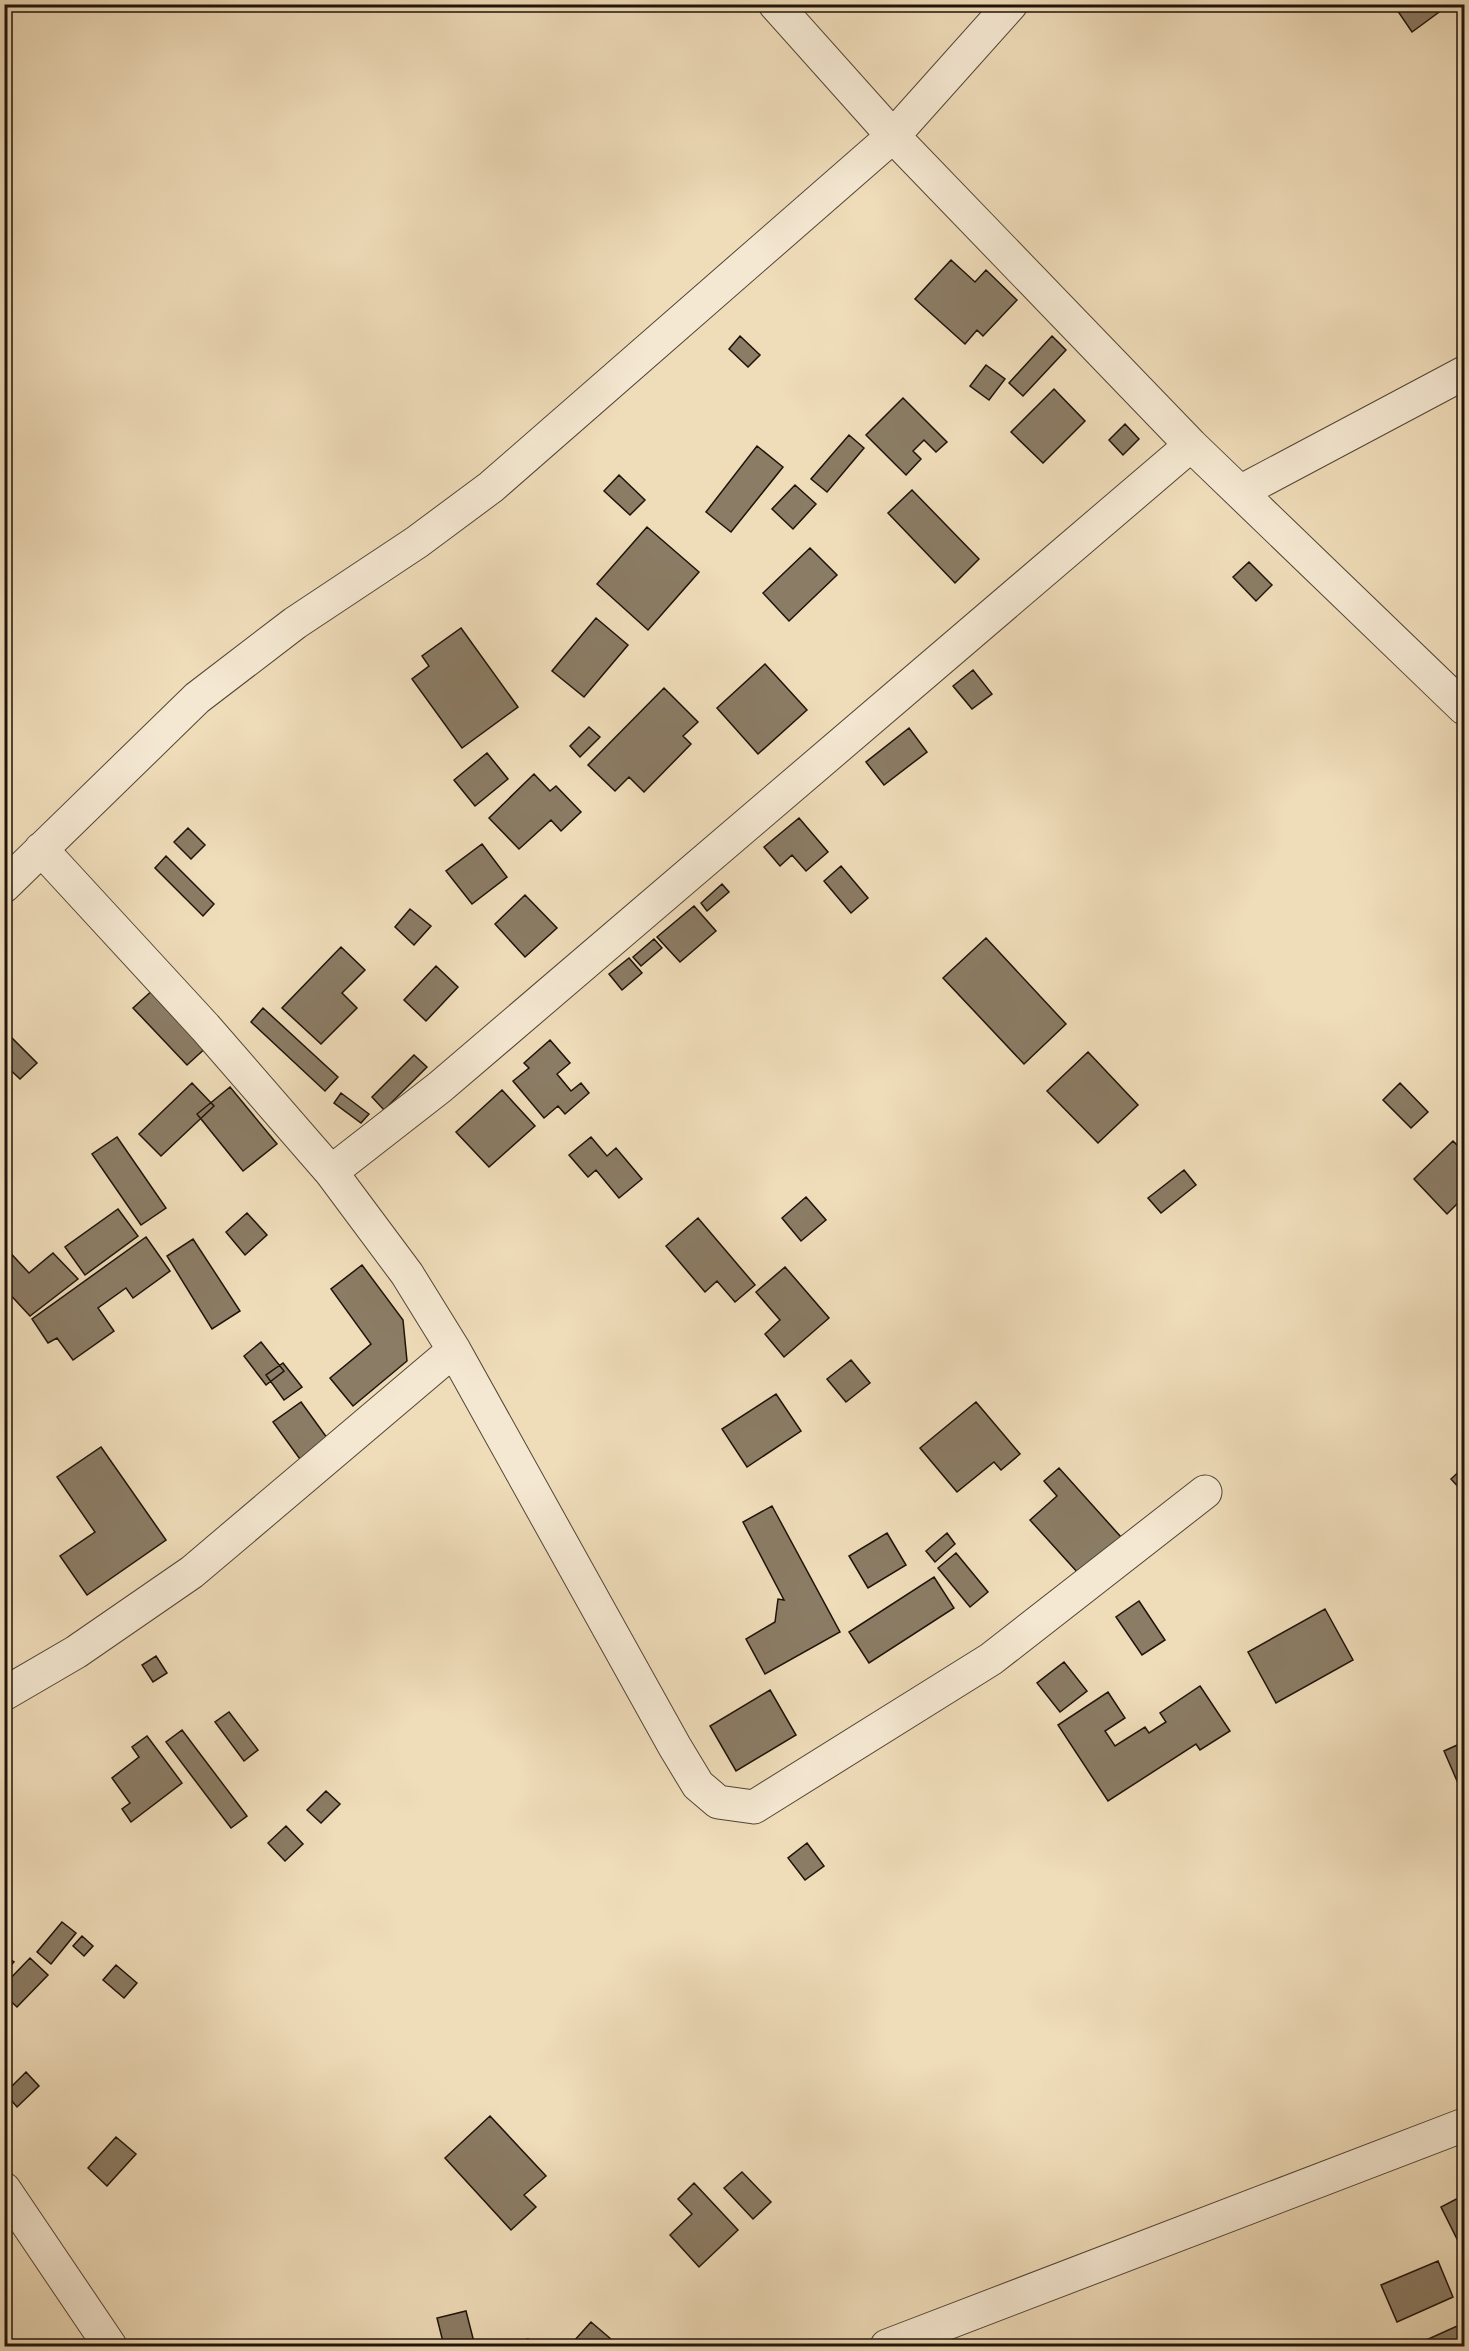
<svg xmlns="http://www.w3.org/2000/svg" width="1469" height="2351" font-family="'IM FELL English',serif">
<style>
.building{fill:#8b7c65;stroke:#1f1309;stroke-width:1.5}
.lines{fill:none;stroke-linecap:round;stroke-linejoin:round}
.minor-casing{stroke:#534535;stroke-width:35}
.minor{stroke:#f5e8d2;stroke-width:33}
</style>
<rect width="100%" height="100%" fill="#efdcb9"/>
<filter id="stains"><feTurbulence type="fractalNoise" baseFrequency=".00333" numOctaves="4"/><feColorMatrix values="0 0 0 0 .2 0 0 0 0 .09 0 0 0 0 .02 0 0 0 .5 -.17"/></filter>
<radialGradient id="worn" r=".72"><stop offset=".6" stop-color="#630" stop-opacity="0"/><stop offset="1" stop-color="#630" stop-opacity=".3"/></radialGradient>
<path class="building" d="M1393,4H1450L1412,32Z
M951,260L975,282L986,270L1017,300L983,336L977,330L965,344L915,299Z
M740,336L760,355L748,367L729,349Z
M1052,336L1066,350L1023,396L1009,383Z
M986,365L1005,379L989,400L970,386Z
M1054,389L1085,421L1043,463L1011,432Z
M903,398L947,442L936,452L924,440L913,451L921,459L906,475L866,435Z
M1125,424L1139,439L1123,455L1109,440Z
M849,435L864,448L827,492L811,479Z
M757,446L783,467L731,532L706,512Z
M619,475L645,500L630,515L604,491Z
M795,485L816,504L793,529L772,509Z
M912,490L979,559L955,583L888,513Z
M647,527L699,572L648,630L597,584Z
M810,548L837,575L789,621L763,593Z
M1249,562L1272,585L1256,601L1233,577Z
M596,618L628,645L584,697L552,671Z
M461,628L518,707L462,748L412,679L429,666L422,656Z
M765,664L807,710L758,754L717,708Z
M973,670L992,694L972,709L953,686Z
M664,688L698,722L683,736L691,744L644,792L629,777L615,791L588,765Z
M589,727L600,737L580,757L570,746Z
M909,728L927,752L884,785L866,762Z
M487,753L508,779L475,806L454,780Z
M534,774L550,791L556,786L581,812L561,831L551,820L519,849L489,818Z
M799,818L828,852L806,871L792,855L780,866L764,847Z
M188,828L205,845L191,859L174,842Z
M482,844L507,877L472,904L446,871Z
M166,856L214,904L203,916L155,868Z
M841,866L868,898L851,913L824,881Z
M722,884L729,892L707,911L701,903Z
M525,895L557,928L525,957L495,924Z
M694,906L716,931L680,962L657,937Z
M410,909L431,926L414,945L395,927Z
M986,938L1066,1024L1024,1064L943,978Z
M654,939L662,948L641,966L633,957Z
M341,947L365,970L342,993L357,1008L321,1044L282,1008Z
M629,958L642,973L622,990L609,974Z
M436,966L458,987L426,1021L404,1000Z
M155,988L209,1045L187,1065L133,1008Z
M263,1008L338,1077L325,1091L251,1022Z
M4,1030L37,1063L20,1079L4,1064Z
M550,1040L570,1063L557,1074L571,1091L581,1083L589,1093L565,1114L558,1106L544,1118L513,1081L529,1068L524,1063Z
M1088,1052L1138,1105L1098,1143L1047,1091Z
M414,1055L427,1067L384,1110L372,1097Z
M192,1083L214,1106L161,1156L139,1134Z
M1400,1083L1428,1112L1411,1128L1383,1100Z
M230,1087L277,1144L243,1171L197,1114Z
M502,1090L535,1126L489,1167L456,1132Z
M341,1093L369,1114L361,1123L334,1103Z
M117,1137L166,1208L141,1225L92,1154Z
M591,1137L607,1156L616,1148L642,1179L619,1198L596,1170L588,1177L569,1155Z
M1453,1141L1464,1152V1197L1447,1214L1414,1179Z
M1184,1170L1196,1185L1161,1213L1148,1198Z
M806,1197L826,1220L801,1241L782,1218Z
M118,1209L138,1236L85,1275L65,1247Z
M247,1213L267,1235L245,1255L226,1232Z
M698,1218L755,1285L735,1302L717,1281L705,1292L666,1246Z
M146,1237L170,1271L133,1298L126,1288L98,1308L114,1331L73,1360L57,1338L48,1343L32,1319Z
M193,1239L240,1311L212,1329L167,1256Z
M4,1246L29,1273L53,1253L78,1279L30,1316L4,1288Z
M362,1265L403,1320L407,1361L353,1406L330,1378L371,1344L331,1289Z
M785,1267L829,1318L784,1357L765,1334L780,1320L756,1292Z
M261,1342L284,1371L266,1385L244,1356Z
M851,1360L870,1383L846,1402L827,1379Z
M283,1363L302,1387L284,1400L266,1375Z
M776,1394L801,1431L747,1467L722,1429Z
M301,1402L333,1446L305,1466L273,1422Z
M976,1402L1020,1454L1001,1470L994,1462L957,1492L920,1448Z
M101,1447L166,1540L87,1595L60,1556L95,1532L57,1477Z
M1464,1467V1493L1451,1479Z
M1059,1468L1121,1537L1079,1574L1030,1520L1057,1496L1044,1481Z
M772,1506L840,1632L765,1674L746,1639L775,1622L778,1599L784,1600L743,1522Z
M887,1533L906,1565L868,1588L849,1556Z
M947,1533L955,1544L935,1562L926,1551Z
M956,1553L988,1592L970,1607L938,1568Z
M934,1577L954,1608L869,1663L849,1632Z
M1139,1601L1165,1640L1142,1655L1116,1617Z
M1325,1609L1353,1660L1276,1703L1248,1652Z
M156,1656L167,1673L153,1682L142,1665Z
M1064,1662L1087,1691L1060,1712L1037,1683Z
M1200,1686L1230,1731L1200,1750L1196,1744L1108,1801L1058,1725L1108,1692L1125,1718L1105,1731L1115,1746L1145,1727L1149,1733L1166,1722L1160,1713Z
M770,1690L796,1735L736,1771L710,1726Z
M229,1712L258,1750L244,1761L215,1722Z
M182,1730L247,1816L231,1828L166,1742Z
M147,1736L182,1783L131,1822L122,1809L130,1803L112,1778L139,1757L132,1747Z
M1464,1742V1797L1444,1751Z
M326,1791L340,1804L321,1823L307,1810Z
M286,1826L303,1844L285,1861L268,1843Z
M807,1843L824,1866L805,1880L788,1858Z
M62,1922L76,1933L51,1964L37,1952Z
M82,1936L93,1946L84,1956L73,1946Z
M4,1955L14,1962L4,1973Z
M30,1958L48,1975L17,2007L4,1995V1985Z
M116,1965L137,1983L124,1998L103,1980Z
M26,2072L39,2086L17,2107L5,2093Z
M490,2116L546,2176L524,2195L536,2207L511,2230L445,2158Z
M116,2137L136,2154L107,2186L88,2168Z
M742,2172L771,2202L753,2219L724,2188Z
M694,2183L738,2230L699,2267L670,2235L692,2214L678,2199Z
M1464,2195V2243L1460,2245L1441,2207Z
M1438,2261L1453,2297L1397,2322L1381,2285Z
M466,2311L475,2346H444L437,2318Z
M591,2322L619,2346H580L574,2341Z
M1464,2323V2346H1416L1415,2345Z
M528,2339L531,2346H509L508,2345Z
M1400,2340L1404,2346H1387Z"/>
<g class="lines">
<g class="minor-casing">
<path id="minor" d="M775,4L893,136L1191,445L1464,708
M1240,492L1464,373
M41,849L205,1027L331,1172L407,1274L454,1350L675,1747L698,1785L718,1802L754,1807L991,1659L1205,1492
M4,886L197,698L295,623L417,542L491,487L893,136L1011,4
M331,1172L440,1087L1191,445
M4,1694L76,1652L192,1572L454,1350
M4,2189L110,2346
M887,2346L1464,2125"/>
</g>
<use href="#minor" class="minor"/>
</g>
<rect width="1469" height="2351" fill="none" stroke="#efdcb9" stroke-width="24"/>
<rect x="6" y="6" width="1457" height="2339" fill="none" stroke="#1f1309" stroke-width="3"/>
<rect x="12" y="12" width="1445" height="2327" fill="none" stroke="#1f1309" stroke-width="1.5"/>
<rect width="100%" height="100%" filter="url(#stains)"/>
<rect width="100%" height="100%" fill="url(#worn)"/>
</svg>
